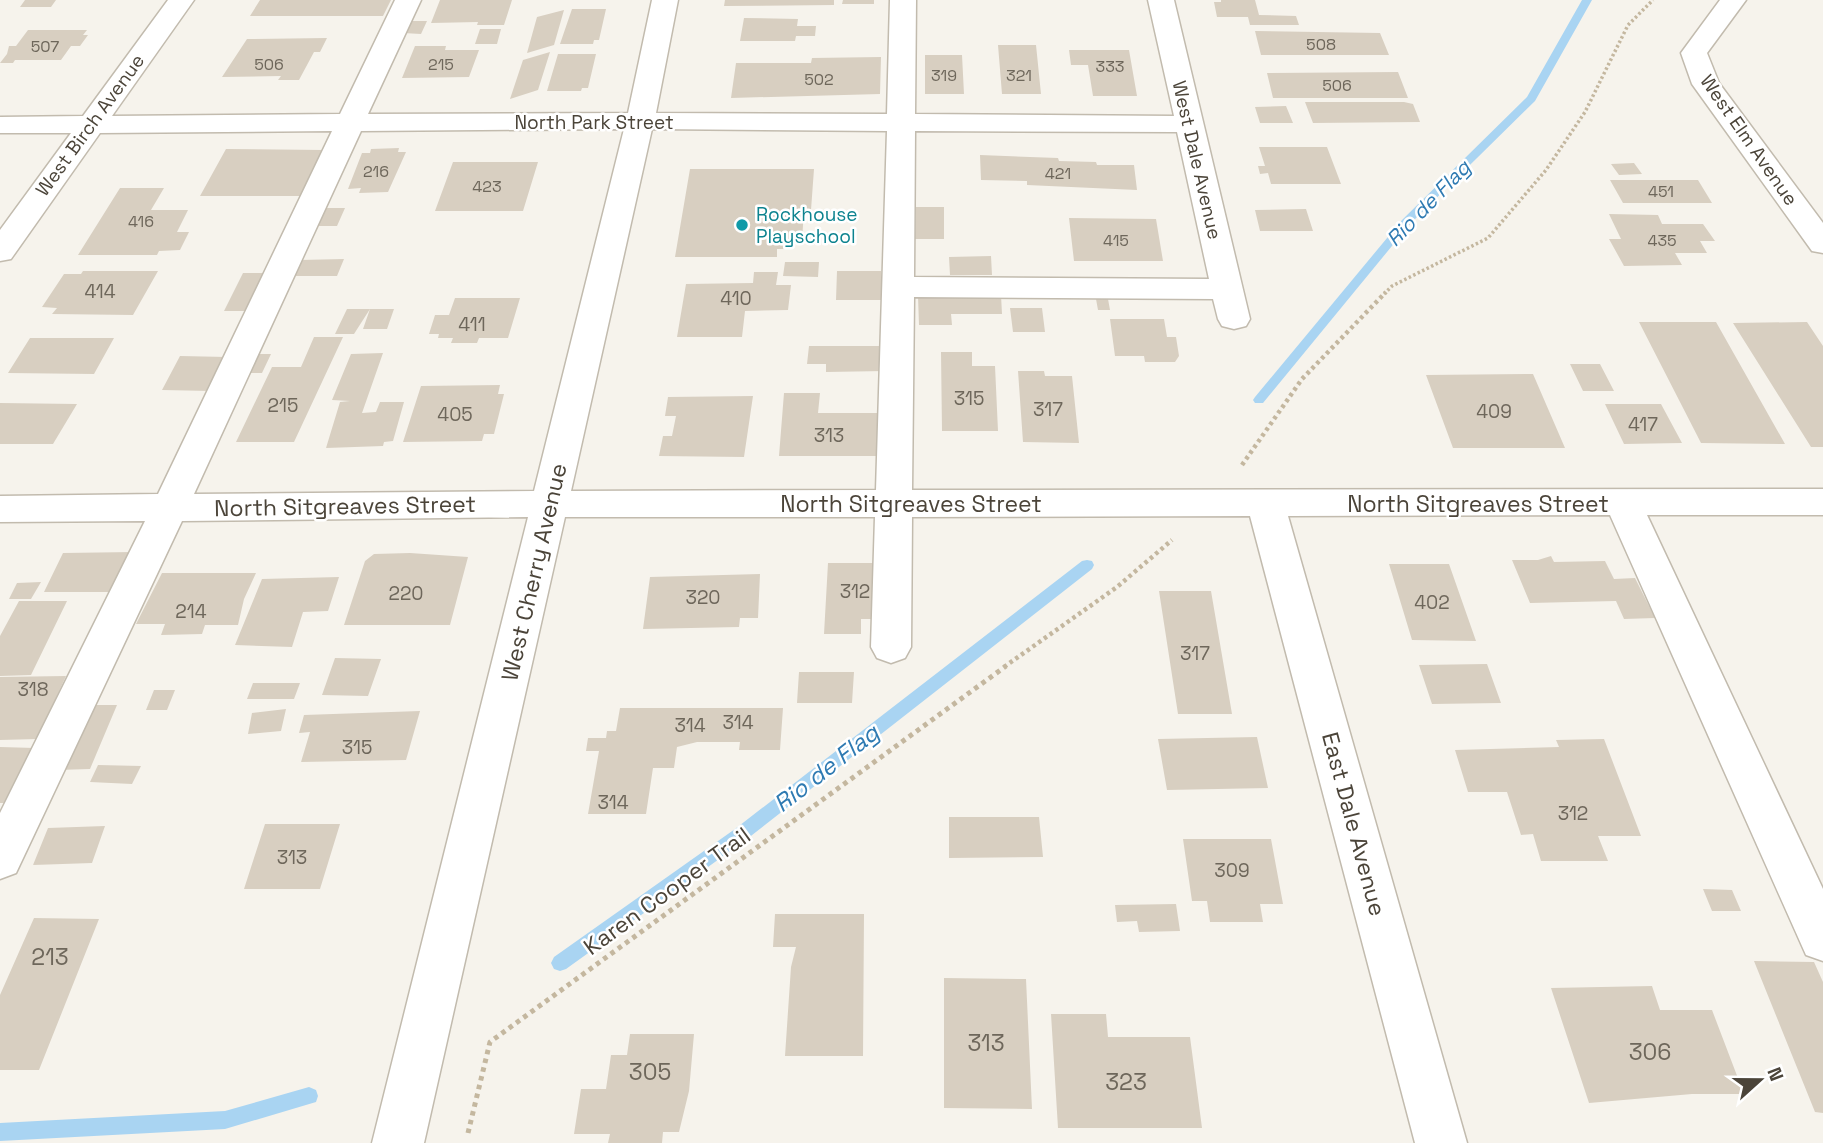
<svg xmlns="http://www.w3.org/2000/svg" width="1823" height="1143" font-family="'Space Grotesk',sans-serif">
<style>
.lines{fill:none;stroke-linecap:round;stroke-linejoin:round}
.stream{fill:#a9d4f2;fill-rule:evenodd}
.building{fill:#d8cfc1}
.minor-casing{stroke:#c2bbae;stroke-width:3}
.path-far2{stroke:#c4b79f;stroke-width:3.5;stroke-dasharray:2.5 2.5;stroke-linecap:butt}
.path-far1{stroke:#c4b79f;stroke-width:4.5;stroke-dasharray:3.5 3.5;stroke-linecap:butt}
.path{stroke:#c4b79f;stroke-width:5;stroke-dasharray:4.5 4.5;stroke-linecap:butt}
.minor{fill:#fff;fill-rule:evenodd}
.culture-dot{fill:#0f9aa8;stroke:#fff;stroke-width:2.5}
.labels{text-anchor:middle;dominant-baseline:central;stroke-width:5;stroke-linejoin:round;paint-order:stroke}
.far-number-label{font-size:16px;fill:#6e675b}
.far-street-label{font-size:19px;fill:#4b4439;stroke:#fff}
.far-culture-label{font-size:19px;fill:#0d838f;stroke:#fff;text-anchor:start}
.number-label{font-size:19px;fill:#6e675b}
.far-water-label{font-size:21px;font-style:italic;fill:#2e7ab2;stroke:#fff}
.street-label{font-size:23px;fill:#4b4439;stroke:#fff}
.near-number-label{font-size:23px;fill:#6e675b}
.water-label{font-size:24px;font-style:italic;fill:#2e7ab2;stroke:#fff}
</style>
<rect width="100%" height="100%" fill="#f6f3ec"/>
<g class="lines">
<path class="stream" d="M1582,0H1592L1535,101L1410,224L1263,403H1255L1253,400L1255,397L1402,220L1527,97Z
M1087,560L1092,561L1094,565L1092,569L747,839L566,969L560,971L554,969L551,963L554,957L735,829L1082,561Z
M309,1087L316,1090L318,1096L316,1102L225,1129L0,1141V1123L225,1111Z"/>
</g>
<path class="building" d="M25,0H56L51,7H20Z
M260,0H391L383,16H250Z
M440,0H512L504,25H477L478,22L431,23Z
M725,0H834V5L724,6Z
M843,0H874V4H842Z
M1221,0H1255L1259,15L1296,16L1299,25H1250L1248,17H1217L1214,2H1221Z
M572,9H606L599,40H594L593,44H560Z
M564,10L554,45L527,53L537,17Z
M744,18L798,19L797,26H816L815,36H796L795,41H740Z
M409,21H427L421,34L403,33Z
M480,29H501L497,44H475Z
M28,30H87L83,35H88L80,46H71L61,60H15L13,63H0L7,54L9,46H16Z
M1255,31L1380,33L1389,55H1261Z
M327,38L320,52H314L299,80H278L281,76L222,77L247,39Z
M998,45H1036L1041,94H1002Z
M415,46H446L445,50H479L469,77L402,78Z
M1069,50H1129L1137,96H1093L1088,65H1071Z
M550,52L538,90L510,99L523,60Z
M558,54H596L588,88H582L581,91H547Z
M925,55H962L964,94H925Z
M881,57L880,94L731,98L736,63H811L812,58Z
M1398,72L1408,98H1273L1267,73Z
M1305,102H1404L1413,104L1420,122L1313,123Z
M1286,106L1293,123H1260L1255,107Z
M1259,147H1327L1341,184H1271L1268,173L1260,174L1258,166H1265Z
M399,148L398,152H406L388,192L359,193L361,188L348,189L362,153H370L371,149Z
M226,149L323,150L300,196H200Z
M980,155L1058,158L1059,161L1096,162L1097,165H1134L1137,190L1027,185V181L981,180Z
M453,162H538L523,211H435Z
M1634,163L1642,174L1619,175L1611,164Z
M690,169H814L811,210L804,209L802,241H788L787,249H777V257H675Z
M1610,180H1698L1712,203H1623Z
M120,188H164L151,210H188L177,232H189L180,250L159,251L157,255H78Z
M916,207H944V239H915Z
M325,208H345L337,226H316Z
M1306,209L1313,231H1260L1255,210Z
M1609,214L1658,215L1662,224H1703L1715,241H1700L1707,253H1675L1682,265L1624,266L1609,239H1621Z
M1069,218L1156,219L1163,261H1074Z
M991,256L992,275H950L949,257Z
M344,259L337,276H293L300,260Z
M785,262H819L818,277L783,276Z
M83,271H158L133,315L52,314L57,308L42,307L64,274H81Z
M837,271H881V300H836Z
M754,272H778L776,285H791L788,310L745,311L742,337H677L686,284L753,283Z
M243,273H271L252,311H224Z
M1001,295L1002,314H951L952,325H919L918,296Z
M455,298H520L508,338H479L477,343H451L453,338H438L439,334H429L435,315H449Z
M1096,299H1108L1110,310H1098Z
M1010,308H1042L1045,332H1013Z
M347,309H394L387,329H363L370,309L354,334H335Z
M1110,319H1164L1167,337H1176L1179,356L1175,362H1145L1144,356H1115Z
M1639,322H1716L1785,444L1701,443Z
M1807,322L1823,346V447H1811L1733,323Z
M314,337H343L294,442H236L272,367H301Z
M30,338H114L94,374L8,373Z
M809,346H884L885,371L826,372V364H807Z
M941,352H972V366H995L998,431H942Z
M383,353L362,413L376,412L380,402H404L393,441L384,442L383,446L326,448L340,402L350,401L332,400L351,354Z
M257,354H271L262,373H248Z
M180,356L227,357L211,391L162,390Z
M1570,364H1600L1614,391H1583Z
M1018,371H1044L1045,376H1072L1079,443L1023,442Z
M1533,374L1565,448H1453L1426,375Z
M500,385L498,394H504L494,434H484L482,441L403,442L421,386Z
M784,393H820L818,413H878V456H779Z
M753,396L744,457L659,456L663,436H672L676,416H665L668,397Z
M0,403L77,404L53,444H0Z
M1605,404H1661L1682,443L1624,444Z
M134,552L115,592H44L63,553Z
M410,553L468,557L450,625H344L365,561L374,554Z
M1551,556L1554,562L1605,561L1614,579L1635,578L1655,618L1624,619L1616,601L1530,603L1512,560H1538Z
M828,563H884L883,619H861V634H824Z
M1389,564H1449L1476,641L1412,640Z
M162,573H256L244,599L238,625H205L202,634L161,635L165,624H136Z
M760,574L758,618H740L739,627L643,629L650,577Z
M339,577L328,611L303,612L292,647L235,645L262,579Z
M41,582L31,599H9L17,583Z
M1159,591H1211L1232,714H1178Z
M19,601H67L31,675L0,676V636Z
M335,658L381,659L368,696L322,695Z
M1487,664L1501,703L1432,704L1419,665Z
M799,672H854L852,703H797Z
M66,676L37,739L0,740V677Z
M253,683H300L294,699H247Z
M154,690H175L167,710H146Z
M86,705H117L90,769L57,770Z
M620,708H783L780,750H739L740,742H697L677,747L674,768H653L646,814H588L599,751H586L588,738H606L607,731H616Z
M286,709L281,731L248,734L252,713Z
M420,711L406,760L301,762L310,732L299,733L304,715Z
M1257,737L1268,788L1167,790L1158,739Z
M1604,739L1641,836H1598L1608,861H1541L1533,834L1521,835L1507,792H1468L1455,750L1559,747L1556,740Z
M0,747L35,748L7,803H0Z
M98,765L141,766L132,784L90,782Z
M949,817H1039L1043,857L949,858Z
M265,824H340L320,889H244Z
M105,826L92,863L33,865L48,828Z
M1183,839H1271L1283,904H1260L1263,922H1210L1207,901H1192Z
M1703,889L1732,890L1741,911H1712Z
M1176,904L1180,931L1139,932L1137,921L1117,922L1115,905Z
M775,914H864L863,1056H785L791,967L796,947H773Z
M34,918L99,919L39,1070H0V995Z
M1754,961L1814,962L1823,982V1113L1815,1112Z
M944,978L1026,979L1032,1109L944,1108Z
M1652,986L1660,1010H1712L1744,1094H1692L1589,1103L1551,988Z
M1051,1014H1106L1108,1037H1190L1202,1128H1058Z
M630,1034H694L689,1091L679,1132H663L662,1143H608L610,1134H574L581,1089H606L611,1055H627Z"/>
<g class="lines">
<g class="minor-casing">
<path id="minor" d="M168,0H194L112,116L340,114L395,0H421L368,114L628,113L652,0H678L656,113L887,114L890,0H916L915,114L1174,116L1148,0H1174L1250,319L1246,326L1234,329L1222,326L1218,319L1213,299L914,297L912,490L1823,489V515H1647L1823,889V961L1806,955L1610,515L1288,516L1467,1143H1415L1250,516L912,517L911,647L905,658L891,663L877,658L871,647L875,517H565L424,1143H372L528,517L182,521L16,873L0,879V813L145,521L0,522V496L158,494L332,131L100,133L11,259L0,261V230L71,133H0V117L83,116ZM624,129L534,491L194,494L361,131ZM652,129L887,131L876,490L571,491ZM915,131L1177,132L1209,279L914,277Z
M1720,0H1746L1707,53L1719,83L1823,223V253L1812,251L1692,84L1681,53Z"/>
</g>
<path class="path-far2" d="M1384,294L1392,286L1488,238L1546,170L1585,112L1628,25L1653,0"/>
<path class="path-far1" d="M1242,465L1302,379L1386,292
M1004,667L1117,587L1172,540"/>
<path class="path" d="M468,1133L490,1042L1006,666"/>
<use href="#minor" class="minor"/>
</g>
<circle class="culture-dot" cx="742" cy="225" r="7"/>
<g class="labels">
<g class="far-number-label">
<text x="1321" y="44">508</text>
<text x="45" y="46">507</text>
<text x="269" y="64">506</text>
<text x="441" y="64">215</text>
<text x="1110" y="66">333</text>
<text x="944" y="75">319</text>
<text x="1019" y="75">321</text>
<text x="819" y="79">502</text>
<text x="1337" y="85">506</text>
<text x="376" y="171">216</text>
<text x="1058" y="173">421</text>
<text x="487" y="186">423</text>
<text x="1661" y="191">451</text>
<text x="141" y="221">416</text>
<text x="1116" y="240">415</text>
<text x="1662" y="240">435</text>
</g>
<g class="far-street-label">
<text x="594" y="122">North Park Street</text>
<text transform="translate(90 125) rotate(-54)">West Birch Avenue</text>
<text transform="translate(1749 140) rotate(55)">West Elm Avenue</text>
<text transform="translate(1197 160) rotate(77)">West Dale Avenue</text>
</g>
<g class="far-culture-label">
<text x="756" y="214">Rockhouse<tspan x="756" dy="22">Playschool</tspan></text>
</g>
<g class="number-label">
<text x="100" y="291">414</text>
<text x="736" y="298">410</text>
<text x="472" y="324">411</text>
<text x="969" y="398">315</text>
<text x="283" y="405">215</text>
<text x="1048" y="409">317</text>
<text x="1494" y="411">409</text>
<text x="455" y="414">405</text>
<text x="1643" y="424">417</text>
<text x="829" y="435">313</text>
<text x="855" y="591">312</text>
<text x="406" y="593">220</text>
<text x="703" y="597">320</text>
<text x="1432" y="602">402</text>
<text x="191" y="611">214</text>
<text x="1195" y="653">317</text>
<text x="33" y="689">318</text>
<text x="738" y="722">314</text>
<text x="690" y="725">314</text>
<text x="357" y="747">315</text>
<text x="613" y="802">314</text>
<text x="1573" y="813">312</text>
<text x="292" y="857">313</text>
<text x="1232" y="870">309</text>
</g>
<g class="far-water-label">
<text transform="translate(1428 203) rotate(-46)">Rio de Flag</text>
</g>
<g class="street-label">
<text x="911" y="504">North Sitgreaves Street</text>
<text x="1478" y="504">North Sitgreaves Street</text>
<text transform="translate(345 506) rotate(-1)">North Sitgreaves Street</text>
<text transform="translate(534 572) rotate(-77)">West Cherry Avenue</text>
<text transform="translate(1354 824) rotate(75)">East Dale Avenue</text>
<text transform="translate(667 891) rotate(-36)">Karen Cooper Trail</text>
</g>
<g class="near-number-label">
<text x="50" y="957">213</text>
<text x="986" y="1043">313</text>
<text x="1650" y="1052">306</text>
<text x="650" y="1072">305</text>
<text x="1126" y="1082">323</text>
</g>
<g class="water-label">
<text transform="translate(826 768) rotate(-38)">Rio de Flag</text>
</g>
</g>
<g transform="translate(1760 1080) rotate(69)" stroke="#ffffff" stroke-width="5" paint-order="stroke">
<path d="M0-5L12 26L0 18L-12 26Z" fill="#4b4439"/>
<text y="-10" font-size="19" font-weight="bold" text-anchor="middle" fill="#4b4439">N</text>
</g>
</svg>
